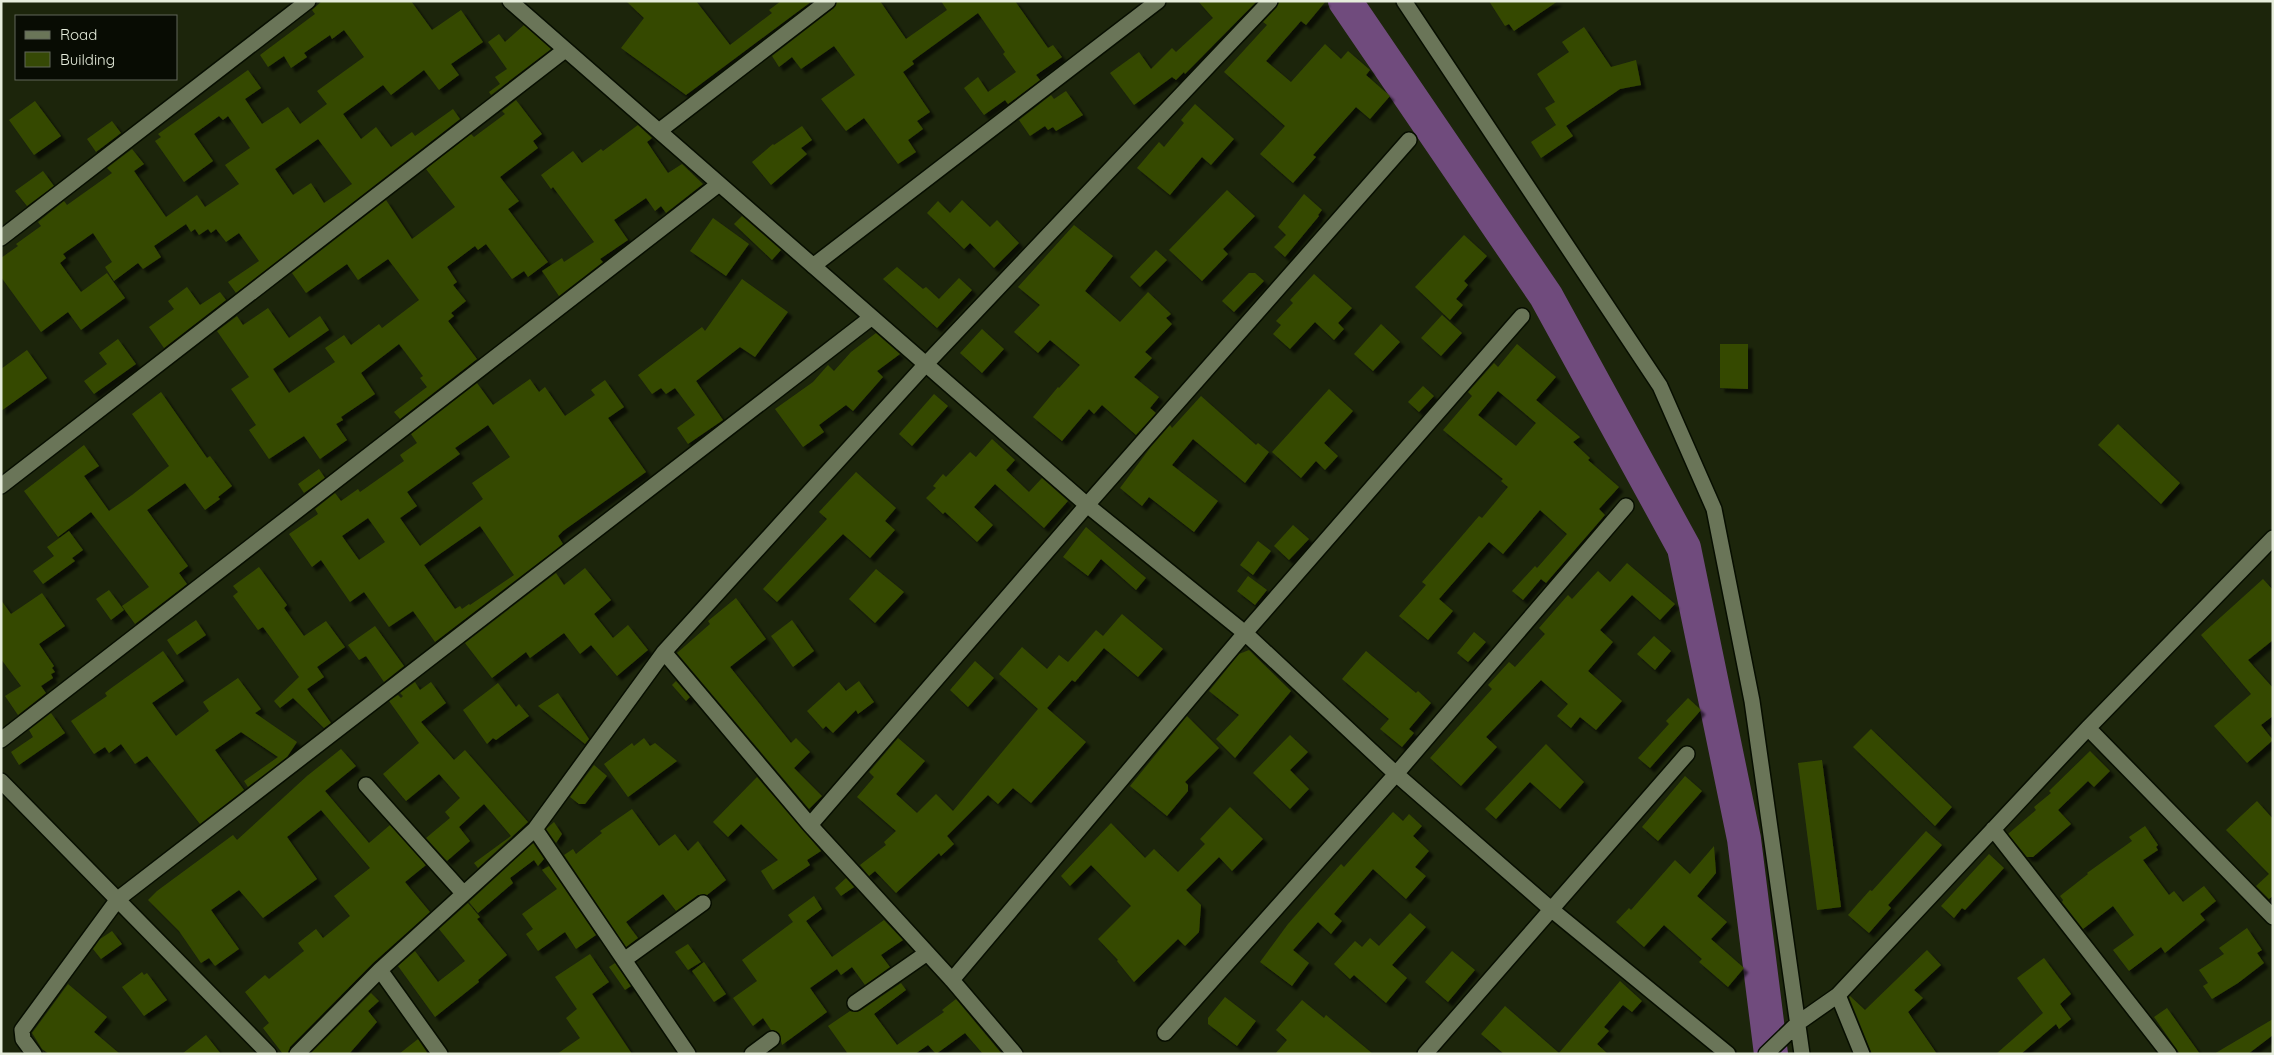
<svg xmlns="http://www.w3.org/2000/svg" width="2274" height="1055" font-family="Quicksand,sans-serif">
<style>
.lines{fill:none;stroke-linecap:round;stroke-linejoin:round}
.river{stroke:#704b7d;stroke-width:34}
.building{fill:#364906;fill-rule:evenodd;filter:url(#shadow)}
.minor-casing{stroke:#070e00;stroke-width:18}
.minor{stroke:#6a7558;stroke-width:15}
</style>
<defs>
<filter id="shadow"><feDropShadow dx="4.5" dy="4.5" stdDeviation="1" flood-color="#0009"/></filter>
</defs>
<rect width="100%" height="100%" fill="#1c250b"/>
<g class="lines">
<path class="river" d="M1345,1L1546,296L1684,548L1744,839L1771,1054"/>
</g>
<path class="building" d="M322,1H411L432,30L461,10L483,42L451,64L459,75L439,90L424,70L391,95L383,85L343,114L361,139L376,127L391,147L412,132L415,136L453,109L460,119L236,293L228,282L259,261L239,233L226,242L216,229L211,233L208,229L199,235L195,229L191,232L186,224L154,246L161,257L143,269L138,263L114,281L105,267L112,262L93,233L63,254L66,258L60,263L81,292L107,273L125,298L81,330L68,312L41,332L1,277V258L18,246L16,244L41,226L38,222L64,201L67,205L112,173L107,168L132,149L144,164L134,171L166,217L197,195L205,207L239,184L225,165L250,148L228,116L223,120L219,116L194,134L213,161L184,182L155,141L161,137L158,134L248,70L261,88L245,99L262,124L288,107L300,124L327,104L317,91L364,57L344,30L332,39L330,35L304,53L307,57L291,68L284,56L268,67L260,55L315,14L312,10ZM318,139L352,184L324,203L311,183L293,195L275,169Z
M626,1H696L730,45L772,13L769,10L781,1H812L686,95L621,48L644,18Z
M837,1H880L906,39L947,10L941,1H1015L1048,48L1053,45L1062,57L1036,75L1040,80L1008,104L1005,100L984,115L964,88L978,77L988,92L1016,72L1003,54L1005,52L978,13L912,61L914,64L903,72L930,112L917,121L923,129L908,140L916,152L898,164L864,118L846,131L821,99L855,75L834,46L801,69L792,57L779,67L772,56L834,8Z
M1198,1H1257L1185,74L1184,72L1176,80L1172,77L1134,105L1110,73L1139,52L1151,69L1172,48L1176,52L1213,18Z
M1279,1H1326L1306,25L1301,21L1266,61L1291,82L1325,44L1341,59L1348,51L1370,70L1366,75L1390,96L1370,119L1356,107L1313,155L1316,157L1293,183L1260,154L1285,126L1224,72L1267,25L1263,22L1277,7Z
M1489,1H1558L1514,31L1509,24L1505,26Z
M524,25L551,49L491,95L489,92L500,84L495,77L507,69L488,42L499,34L505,42Z
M1584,27L1611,67L1636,60L1641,85L1620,89L1566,126L1573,136L1541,158L1531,142L1556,125L1545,108L1555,102L1537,74L1569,52L1562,42Z
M1066,91L1083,115L1056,131L1053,127L1048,130L1045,126L1030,136L1019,120L1051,95L1054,99Z
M516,100L542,134L533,141L538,148L500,177L519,201L508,209L548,262L528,277L524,271L512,279L486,244L478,250L475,246L447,267L457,282L453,285L466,301L451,313L454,316L448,321L477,359L400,419L394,412L427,387L420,378L423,376L399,344L361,373L375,394L341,417L343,420L336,424L347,440L320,459L304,436L269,459L249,430L256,425L231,389L249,377L217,331L237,316L243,325L268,308L289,338L320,316L329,330L273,369L289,393L335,362L325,348L344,335L351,345L379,324L382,328L419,300L388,259L358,280L347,264L306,293L292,273L386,200L412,239L455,207L426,169L471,134L474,137L505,114L502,111Z
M35,101L61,136L34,155L9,120Z
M1195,104L1234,139L1211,165L1202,157L1170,195L1137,168L1159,142L1164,147L1184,123L1181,120Z
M112,121L121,133L96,152L87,139Z
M638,125L652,138L647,142L668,173L682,164L703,184L666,213L661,206L655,211L646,198L614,220L628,240L600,259L603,262L559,296L542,271L562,258L564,262L594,242L553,187L551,189L541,175L573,151L582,163L601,149L603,151Z
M802,126L812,140L801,148L807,154L771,185L752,162L773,144L774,145Z
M43,171L54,186L27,206L15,191Z
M1227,190L1255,216L1223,249L1228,254L1202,281L1169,250Z
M1304,194L1322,210L1318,215L1319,216L1285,257L1274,247L1286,235L1278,227Z
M962,200L990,227L997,220L1019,243L994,268L970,243L964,249L927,213L938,201L950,213Z
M742,216L781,250L772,260L734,224Z
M713,218L749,244L726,276L690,251Z
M1074,225L1113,256L1085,291L1120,322L1148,292L1171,314L1166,318L1172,324L1145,352L1152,358L1134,377L1159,397L1150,408L1156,413L1136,435L1102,405L1094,414L1089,409L1062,441L1033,417L1058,387L1059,388L1080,365L1050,340L1038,353L1014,332L1040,305L1018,287Z
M1464,235L1487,256L1464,281L1468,285L1456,299L1463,305L1450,320L1415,287Z
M1156,250L1167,260L1140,287L1130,277Z
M897,267L923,289L926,287L939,299L959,278L972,290L937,328L883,279Z
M1249,273H1255L1264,281L1234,312L1222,301Z
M1314,274L1352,308L1338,323L1344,329L1334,340L1315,322L1290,349L1273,334L1281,325L1276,321L1293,303L1290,300Z
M742,279L788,312L755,357L740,347L696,381L723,420L688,444L677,428L695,415L675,388L666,394L661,388L652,394L638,375L702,327L705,331Z
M187,287L200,305L220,292L226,300L164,348L149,327L174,309L168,301Z
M1442,315L1462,333L1441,356L1421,338Z
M1381,324L1400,342L1373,371L1354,354Z
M982,329L1004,349L982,373L960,353Z
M876,333L900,354L877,371L883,377L853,411L846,405L819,425L824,432L803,447L775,409L813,382L828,365L834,371L851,352Z
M118,339L136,364L94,394L84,381L107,364L99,353Z
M1517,344L1556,377L1536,400L1580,437L1573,442L1590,458L1588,460L1619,487L1599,509L1605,515L1546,583L1541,579L1523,600L1512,591L1535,566L1537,568L1567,534L1540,510L1503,554L1489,542L1439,599L1453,611L1428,640L1399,616L1426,585L1422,582L1449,551L1479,516L1482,518L1508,487L1501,481L1503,479L1443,430L1472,396L1468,392L1477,382L1494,363L1498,367ZM1498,391L1536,423L1516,446L1478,415Z
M1720,344H1748V389L1720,388Z
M27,350L47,378L1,411V369Z
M530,379L539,392L545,387L565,416L595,395L591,390L605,380L624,407L608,418L646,472L563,531L558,536L563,544L435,642L413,611L389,627L364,592L350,602L321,560L312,567L289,534L318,514L315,509L335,493L341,501L358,489L360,492L404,461L400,455L417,443L411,434L477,383L493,405ZM488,425L510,457L472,483L483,499L420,546L400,518L417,506L407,492L460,454L455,448ZM368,518L385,542L359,560L342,536ZM480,526L514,575L470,605L469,604L462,609L460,606L455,609L424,565Z
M1423,386L1434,396L1419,412L1408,402Z
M1329,389L1353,411L1324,443L1338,456L1325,470L1316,461L1301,478L1272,452Z
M161,392L207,458L210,456L232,486L218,497L220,499L205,510L185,483L147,510L188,566L179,573L187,584L135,624L122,606L149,587L91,512L58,537L24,491L84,445L99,466L84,476L109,511L132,495L169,466L132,414Z
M934,394L948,406L912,446L899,434Z
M1201,396L1256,445L1258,443L1269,452L1245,483L1193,439L1172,465L1218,501L1194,532L1149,497L1142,506L1120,488L1150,448L1170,425L1172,428Z
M2118,424L2180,483L2161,504L2098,445Z
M992,439L1015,460L1006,470L1029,492L1042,478L1068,501L1044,528L995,484L974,507L993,525L977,542L945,512L943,514L926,498L936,488L933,486L943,474L946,477L970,452L976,457Z
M319,469L325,478L304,493L298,484Z
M856,472L896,508L885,521L895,530L870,558L843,534L777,602L763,589L827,519L819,512Z
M1293,525L1309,539L1289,560L1274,546Z
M1086,527L1146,578L1136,590L1101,559L1088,576L1063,557Z
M69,531L83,550L72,558L75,561L43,584L33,571L54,556L47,547Z
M1258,541L1271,551L1253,575L1240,565Z
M1627,563L1675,604L1660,620L1632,595L1600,630L1613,642L1588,671L1622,701L1596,730L1580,717L1571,728L1557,716L1568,704L1541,680L1486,737L1497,747L1461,786L1430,758L1492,689L1488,685L1509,662L1515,667L1545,634L1539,628L1568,595L1572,599L1598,571L1610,582Z
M259,567L287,605L284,608L304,636L326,621L345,647L317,667L324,677L307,689L331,723L324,728L293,698L280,708L274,701L299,677L263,627L258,630L233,596L238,592L233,586Z
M585,568L611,600L594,614L613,638L628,625L648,650L617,676L591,645L580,654L564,633L530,658L526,652L492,678L465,643L556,573L564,585Z
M876,569L904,592L875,623L849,599Z
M1248,576L1267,590L1255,605L1237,591Z
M2263,579L2273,590V640L2248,660L2273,688V716L2261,725L2273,740L2247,763L2214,726L2251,694L2201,635Z
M109,590L124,610L111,620L96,599Z
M42,593L65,626L39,644L54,666L52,668L55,672L51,674L53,678L41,686L46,693L18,715L5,696L21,686L1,659V600L11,614Z
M736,598L766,639L730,667L791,743L796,738L810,752L794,768L822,796L809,809L677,653L710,624L708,621Z
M1122,614L1163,649L1138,677L1104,648L1075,682L1072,680L1047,708L1086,742L1031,803L1013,788L998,804L988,795L947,836L954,844L941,856L939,853L896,893L875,871L869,876L860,865L886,845L884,842L896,831L857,797L874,777L869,772L898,738L925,761L896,794L917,813L936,794L953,811L1038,709L999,674L1022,647L1047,669L1059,655L1068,662L1096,630L1103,636Z
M196,620L206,635L177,655L167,640Z
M792,620L814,651L793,667L771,636Z
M375,626L404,666L384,682L366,656L359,660L348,645Z
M1474,632L1486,642L1468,662L1457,653Z
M1654,636L1671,651L1655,670L1637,654Z
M1249,650L1291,691L1235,758L1216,739L1239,715L1209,691L1239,654Z
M163,651L184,681L152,703L176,736L209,711L203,702L238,678L261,709L255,713L297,742L287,757L248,787L244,781L278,757L241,732L215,750L244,790L200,824L147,756L135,764L121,744L109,753L105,747L94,754L71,721L107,696L105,693L110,689Z
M1366,651L1416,693L1418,691L1431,703L1409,729L1414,733L1402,747L1380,729L1389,719L1342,679Z
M975,661L994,678L968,707L950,690Z
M676,681L690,697L686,701L672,685Z
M859,681L874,702L858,714L856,710L833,733L826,726L823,729L807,711L839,682L846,691Z
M415,682L420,690L431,682L446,703L421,722L454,760L465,750L528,822L478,868L474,863L511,836L484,804L459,827L470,841L447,861L426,838L450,818L445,812L460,798L439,774L406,801L383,774L419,743L389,701L398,695L401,698L403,696L400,693Z
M498,683L516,707L519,704L529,716L496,740L493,738L487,744L463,710Z
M558,693L589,739L585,744L538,706Z
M1688,698L1701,710L1650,768L1638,758L1669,724L1666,721Z
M51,713L65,733L19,765L11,752L33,737L29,730Z
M1187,716L1219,748L1185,782L1188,785V791L1167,816L1130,786Z
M1871,729L1952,807L1935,826L1853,747Z
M1290,735L1308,752L1290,770L1309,789L1290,809L1253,773Z
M644,738L650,746L655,743L677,761L628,797L604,764L632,743L634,746Z
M1546,744L1584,782L1560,809L1530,782L1496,819L1485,809Z
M341,749L356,766L325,791L369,843L390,825L426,865L405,882L430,912L373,963L290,1047L288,1054H283L263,1028L269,1023L245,992L265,975L269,979L304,951L298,943L316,929L323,938L350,916L334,896L370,868L321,810L287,837L317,879L263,918L239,890L211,910L239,949L215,966L209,958L201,963L179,931L148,900L157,891L233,835L237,840L307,776Z
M2090,751L2110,771L2094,787L2088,781L2058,810L2071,824L2033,857H2027L2008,834L2036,810L2034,807L2051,793L2049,791Z
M1822,760L1841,907L1817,910L1798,763Z
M594,765L607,776L585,804H579L570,797Z
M1685,776L1702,791L1658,841L1642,827Z
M757,777L821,851L807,860L810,865L773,890L761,871L778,860L741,824L728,837L713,822Z
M2257,801L2273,819V896L2269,899L2256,886L2269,874L2226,830Z
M1230,807L1263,839L1232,871L1219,857L1186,890L1201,905L1199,932L1185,946L1178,939L1134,982L1117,961L1118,960L1098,939L1131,906L1091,865L1070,886L1061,876L1111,823L1145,858L1154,849L1178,872L1205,844L1200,839Z
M632,809L659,846L675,834L688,851L698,841L726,880L707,895H698L676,911L663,894L626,922L638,938L626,947L564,855L573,849L576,854L602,833L600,831Z
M1393,812L1403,821L1409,814L1422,826L1413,836L1429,851L1415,867L1426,876L1406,899L1373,869L1334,914L1342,921L1331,934L1318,922L1293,950L1309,963L1292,986L1260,962L1288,924L1316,892L1341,864L1344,867Z
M554,822L562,834L556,843L546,829Z
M2145,826L2158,845L2156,847L2158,850L2143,860L2169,895L2174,891L2183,902L2204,886L2216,901L2200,914L2205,920L2165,953L2161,947L2129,971L2113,950L2134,935L2113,906L2083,929L2062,902L2063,900L2060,896L2088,874L2087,873L2132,841L2129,837Z
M1926,831L1942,845L1888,905L1891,908L1869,933L1848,915L1870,890L1872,891Z
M533,843L544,859L538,866L534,860L510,878L513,883L478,913L469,902Z
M1714,846L1716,873L1697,896L1727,922L1711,939L1744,968L1728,987L1699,962L1702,959L1664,925L1644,947L1616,922L1629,908L1631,910L1675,860L1690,874Z
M1989,854L2004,868L1965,910L1962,908L1954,918L1941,906Z
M549,866L596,935L576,949L565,932L538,951L526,934L533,929L522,914L557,889L542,870Z
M846,878L854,887L841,896L835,888Z
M814,896L822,909L806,921L832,957L884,920L903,940L881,955L890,967L865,985L852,967L841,975L837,969L810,988L827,1012L782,1045L779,1033L771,1030L763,1018L753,1026L733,998L757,981L742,960L793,922L788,915Z
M468,903L480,917L477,919L507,955L478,980L479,982L435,1017L398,966L415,951L438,982L465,961L439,929Z
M1410,913L1426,927L1392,965L1407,978L1386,1003L1354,975L1350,979L1334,964L1355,941L1362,947L1370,938L1379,946Z
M2247,928L2262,950L2257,953L2264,963L2238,983L2212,999L2203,986L2208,983L2199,970L2224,954L2219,948Z
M112,931L122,944L101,959L93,949L100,939Z
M688,944L701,962L688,970L675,952Z
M1927,950L1941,965L1914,990L1923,998L1908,1012L1937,1054H1872L1849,997L1850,996L1865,1010Z
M1452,951L1475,970L1448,1002L1425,982Z
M590,954L609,982L592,994L632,1054H557L580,1038L566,1018L577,1009L555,977Z
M2044,958L2071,994L2060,1004L2071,1019L2059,1029L2056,1024L2021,1054H1996L2043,1013L2017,978Z
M704,962L726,994L714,1002L692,971Z
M615,963L631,986L625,990L609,967Z
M142,972L144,975L147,973L167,1000L144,1016L122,987Z
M1620,981L1642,1001L1632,1012L1623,1005L1604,1027L1609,1031L1597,1044L1608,1054H1504L1481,1034L1505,1006L1559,1053Z
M901,983L906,990L874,1014L897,1045L944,1012L942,1010L956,999L1002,1054H983L965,1033L936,1054L928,1045L915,1054H848L828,1026L850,1011L855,1012L860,1011Z
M68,984L107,1017L94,1032L120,1054H49L42,1049L32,1033Z
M371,993L379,1001L368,1011L377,1022L349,1054H310Z
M1225,997L1256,1021L1237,1046L1208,1024V1018Z
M1302,1000L1324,1018L1326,1015L1373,1054H1275L1287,1040L1276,1030Z
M2167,1008L2200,1054H2180L2154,1017Z
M2273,1019V1035L2248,1054H2214Z
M206,1035L221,1054H182Z
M418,1039L428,1054H399Z"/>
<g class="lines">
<g class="minor-casing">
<path id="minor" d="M510,1L1087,505L1245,633L1396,774L1552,910L1728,1054
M1404,1L1660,386L1714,509L1752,701L1802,1054
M659,131L828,1
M1,238L308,1
M813,266L1158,1
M1,486L565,50
M664,652L810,825L952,980L1015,1054
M2088,728L2273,917
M1,740L719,184
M1,781L269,1054
M366,785L463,893
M810,825L1087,505L1409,140
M535,829L688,1054
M1993,829L2169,1054
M624,960L703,903
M380,970L440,1054
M952,980L1245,633L1522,316
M1838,995L1862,1054
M855,1003L927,953
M1165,1033L1396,774L1626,506
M34,1054L23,1039L22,1030L118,899L872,317
M297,1054L380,970L535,829L664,652L926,364L1270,1
M752,1054L772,1039
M1425,1054L1687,754
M1766,1054L1798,1023L1838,995L2088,728L2273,538"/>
</g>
<use href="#minor" class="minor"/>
</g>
<rect width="2274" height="1055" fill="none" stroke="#e6eddc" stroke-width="5"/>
<rect x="15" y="15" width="162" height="65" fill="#080c03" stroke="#61665a"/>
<rect x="25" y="31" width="25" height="8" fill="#6a7558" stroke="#61665a"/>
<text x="60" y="40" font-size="15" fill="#e6eddc">Road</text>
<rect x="25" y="52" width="25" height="15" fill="#364906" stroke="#61665a"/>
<text x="60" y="65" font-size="15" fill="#e6eddc">Building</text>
</svg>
